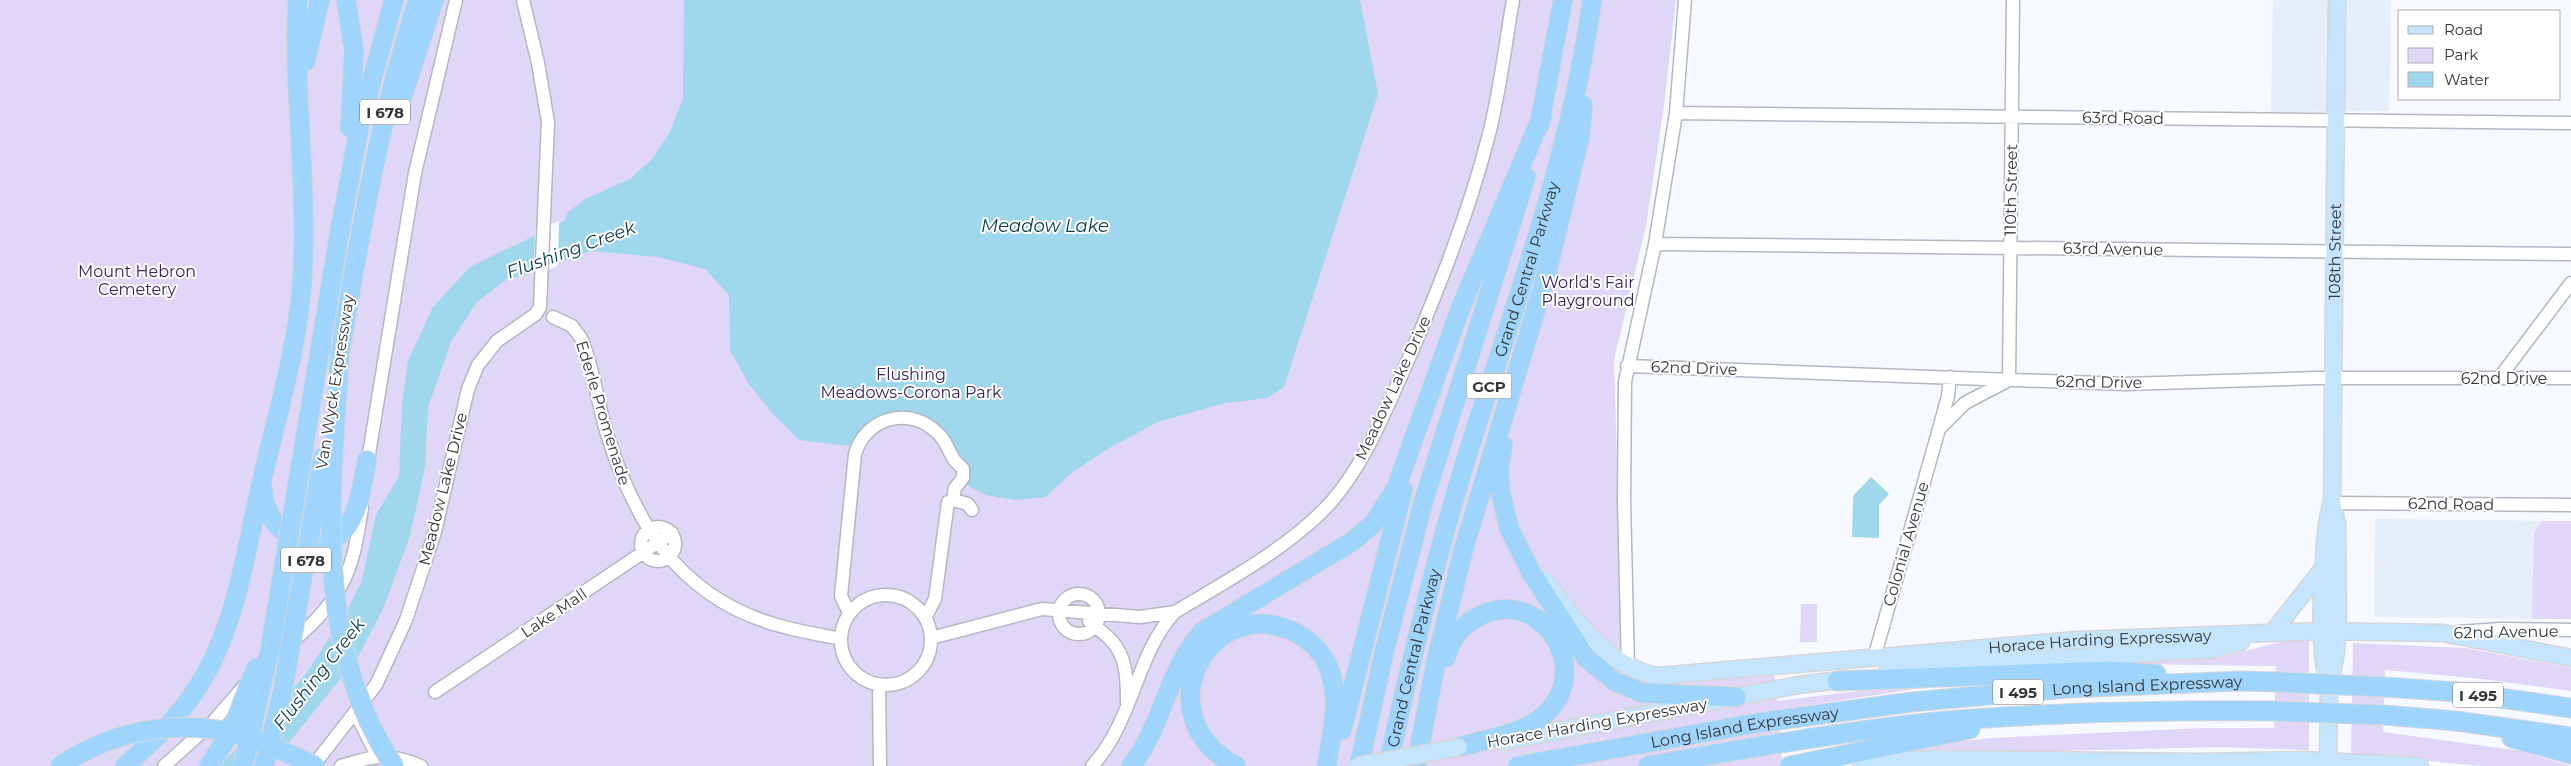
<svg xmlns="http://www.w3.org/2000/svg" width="2571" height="766" font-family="Montserrat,sans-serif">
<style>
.built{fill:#e6eefa}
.green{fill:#e0d6f8}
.water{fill:#9fd7ec}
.pier{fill:#f6f9ff}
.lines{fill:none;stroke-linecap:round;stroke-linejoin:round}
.minor-casing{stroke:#b3b8c1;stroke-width:15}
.major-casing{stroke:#d6d7d8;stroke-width:19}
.highway-casing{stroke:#d6d7d8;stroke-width:21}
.minor{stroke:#fff;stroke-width:12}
.major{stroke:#c5e5fe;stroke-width:16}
.highway{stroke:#9fd4fd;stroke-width:19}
.major-bridge-casing{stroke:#d6d7d8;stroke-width:19;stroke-linecap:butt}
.highway-bridge-casing{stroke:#d6d7d8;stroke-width:21;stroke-linecap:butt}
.major-bridge{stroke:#c5e5fe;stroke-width:16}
.highway-bridge{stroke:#9fd4fd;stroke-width:19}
.labels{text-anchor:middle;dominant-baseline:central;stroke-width:4;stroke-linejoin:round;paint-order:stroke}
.shield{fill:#fff;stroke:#717375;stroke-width:1}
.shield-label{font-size:15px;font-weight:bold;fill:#34373a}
.street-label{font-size:16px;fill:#34373a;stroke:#fff}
.park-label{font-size:16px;fill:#372359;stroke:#fff}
.water-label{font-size:18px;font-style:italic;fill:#093c4b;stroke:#fff}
</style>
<rect width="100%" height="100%" fill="#f6f9ff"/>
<path class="built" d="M2273,0H2391L2389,111L2271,112Z
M2375,519L2571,521V619L2374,617Z"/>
<path class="green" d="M0,0H1676L1664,106L1646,226L1614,360L1623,665L1698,674L1774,668L1777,701L1874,689L1928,687L1778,710L1782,759L1812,754L1782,766H0Z
M2542,521H2571V619H2533L2532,615L2534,532Z
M1801,604H1817V642H1800Z
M2284,641H2309V750L2218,747L2019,752L1909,751L1862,759L1843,766H1828L1910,747L1992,738L2204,728H2274L2276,666L2131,664V661L2222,657Z
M2353,643L2466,648L2571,668V691L2482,679L2385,670L2383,732L2521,751L2571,766H2482L2354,754L2351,751Z"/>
<path class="water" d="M684,0H1360L1378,94L1284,387L1267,398L1225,403L1158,422L1111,447L1074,471L1045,497L1015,500L985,495L965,484L956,452L947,436L887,414L862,427L849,446L799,440L773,414L748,383L730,350L729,295L705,269L658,257L591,251L526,275L507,279L476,303L451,342L428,407L425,467L410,536L383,609L358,657L270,766H218L260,728L308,671L348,609L362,580L376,515L399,476L402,405L408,361L433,307L470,267L564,221L568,212L587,198L630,179L652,159L670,132L683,99Z
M1871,477L1889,494L1879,505V538L1852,537L1853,496Z"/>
<path class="pier" d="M559,221L558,266L534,275L535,231Z"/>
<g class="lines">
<g class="minor-casing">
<path id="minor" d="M1676,113L2571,123
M1655,244L2571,254
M553,317L572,326L581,338C594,368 597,402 607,434C634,520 676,592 767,622C791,630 816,634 841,639
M1627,366L2126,384L2316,378H2571
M2500,377L2571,283
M2009,380L2013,0
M1940,428L1965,403L2009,380
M367,466L415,173L456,0
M2332,503L2571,505
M641 544a17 17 0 1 1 34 0a17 17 0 1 1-34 0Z
M1059 614a20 20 0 1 1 40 0a20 20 0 1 1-40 0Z
M841 640a45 45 0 1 1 90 0a45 45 0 1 1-90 0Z
M849,613L841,596L855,454C865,420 904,406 933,429C944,437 947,447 953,458C955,462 960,465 963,469V478L955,488L953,500L968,504L972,510
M925,618L935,599L948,502
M1089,621C1095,627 1103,632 1110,639C1127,656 1127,679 1127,702
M2459,632L2500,629L2571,630
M931,638L1042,609L1140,617L1175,612
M1874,658L1939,429L1948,396L1950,377
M266,665C294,640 328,615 344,580C355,557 358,532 362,508
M1628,667L1624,501L1625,382L1655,244L1676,113L1685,0
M879,685L880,766
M435,692L672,533
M355,712L377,756
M164,766L212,723L246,684
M313,766L376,685L406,620L435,532L468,389L478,365L497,341L536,314L540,307L548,122L538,63L523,0
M341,766C372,756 389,752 421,766
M1092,766C1133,722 1136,654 1175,612C1227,581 1292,546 1332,501C1364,464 1383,416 1403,372C1436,295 1467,219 1488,138C1500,93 1505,45 1513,0"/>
</g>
<g class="major-casing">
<g id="major">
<path id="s1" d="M1546,581C1575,620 1607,667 1658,676L2077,640L2321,631L2442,633L2571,658"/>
<path d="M2272,633L2324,567"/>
<path d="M1887,672L1938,666L2214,649L2241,642"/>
<path d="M2327,681C2320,644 2321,608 2323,570C2325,547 2325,526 2331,505"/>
<path d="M1506,741L1798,685L1848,679"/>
<path d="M1861,766L1893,761L1935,759L2199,762L2302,760L2420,766"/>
<path id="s2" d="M2328,766L2329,689L2336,652L2338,618L2337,524L2332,503L2337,0"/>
</g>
</g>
<g class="highway-casing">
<g id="highway">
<path d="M346,0L354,50L350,128"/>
<path d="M305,62L320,0"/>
<path d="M400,104L434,0"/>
<path d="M1539,126L1563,0"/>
<path d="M341,224L361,119L394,0"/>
<path d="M340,352C360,233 380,115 418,0"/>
<path d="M1503,445L1499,469L1500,490L1509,528L1531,572L1586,658L1614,681L1643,693L1736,697"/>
<path d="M263,490C264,530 315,567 345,529C360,511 362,483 367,460"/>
<path d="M1446,657C1450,642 1459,629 1471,621C1537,575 1605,676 1535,722C1517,734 1480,741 1459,747"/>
<path d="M1837,681L2108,671L2156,674"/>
<path d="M2385,687L2457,692L2571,708"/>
<path d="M2384,715L2456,721L2571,737"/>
<path d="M1342,730L1403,490"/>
<path d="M2512,738L2571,754"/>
<path d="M125,766C156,738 185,712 205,675C239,615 247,542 263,476C279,407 301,336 303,265C305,208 301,150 298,94C297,62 295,31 298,0"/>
<path d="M1131,766C1163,726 1167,671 1202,632L1353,541L1374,523L1396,488L1461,307L1542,116"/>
<path d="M1236,766C1142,716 1209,590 1296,633C1316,643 1329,661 1333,683C1339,711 1330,738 1327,766"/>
<path d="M1359,766L1384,653L1423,503L1526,177"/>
<path id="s3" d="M1388,766C1412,654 1439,543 1474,434C1519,291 1572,150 1592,0"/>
<path d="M1416,766L1436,662L1463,551L1546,276L1580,136L1583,105"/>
<path id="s4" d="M1518,766L1757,723L1912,702L2068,688L2242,681L2278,682"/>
<path d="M1648,766C1743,749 1839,732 1935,722C2048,712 2162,710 2275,711"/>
<path d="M1790,766L1970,729"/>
</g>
</g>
<use href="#minor" class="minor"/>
<use href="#major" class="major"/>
<use href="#highway" class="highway"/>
<g class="major-bridge-casing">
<path id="major-bridge" d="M1357,766L1459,747"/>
</g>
<g class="highway-bridge-casing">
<path id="highway-bridge" d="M340,352C331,492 311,643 394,766
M2278,682L2385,687
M2275,711L2384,715
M60,766C117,727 190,716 256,740C276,747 295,757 315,766
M209,766L232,730L256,668
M243,766L270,649L341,224
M264,766L283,690L323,457"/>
</g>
<use href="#major-bridge" class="major-bridge"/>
<use href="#highway-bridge" class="highway-bridge"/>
</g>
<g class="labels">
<g class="shield">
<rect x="360" y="99.5" width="50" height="25" rx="4"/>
<rect x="1466.5" y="373.5" width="45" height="25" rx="4"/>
<rect x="281" y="547.5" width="50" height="25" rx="4"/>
<rect x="1993" y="679.5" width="50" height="25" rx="4"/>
<rect x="2453" y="682.5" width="50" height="25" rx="4"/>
</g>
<g class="shield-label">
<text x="385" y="112">I 678</text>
<text x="1489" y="386">GCP</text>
<text x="306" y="560">I 678</text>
<text x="2018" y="692">I 495</text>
<text x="2478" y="695">I 495</text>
</g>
<g class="street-label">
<text transform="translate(2123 118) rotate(1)">63rd Road</text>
<text transform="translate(2011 190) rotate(-89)">110th Street</text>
<text transform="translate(2113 249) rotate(1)">63rd Avenue</text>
<text stroke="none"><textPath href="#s2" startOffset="516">108th Street</textPath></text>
<text stroke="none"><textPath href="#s3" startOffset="516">Grand Central Parkway</textPath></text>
<text transform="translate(1694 368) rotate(2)">62nd Drive</text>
<text x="2504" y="378">62nd Drive</text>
<text transform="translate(335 382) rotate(-81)">Van Wyck Expressway</text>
<text transform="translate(2099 382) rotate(1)">62nd Drive</text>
<text transform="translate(1393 388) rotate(-65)">Meadow Lake Drive</text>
<text transform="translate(603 413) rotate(73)">Ederle Promenade</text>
<text transform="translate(443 489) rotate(-76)">Meadow Lake Drive</text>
<text transform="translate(2451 504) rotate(1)">62nd Road</text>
<text transform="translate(1906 544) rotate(-74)">Colonial Avenue</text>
<text transform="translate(554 613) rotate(-34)">Lake Mall</text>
<text transform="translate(2506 632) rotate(-1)">62nd Avenue</text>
<text stroke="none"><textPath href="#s1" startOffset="594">Horace Harding Expressway</textPath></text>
<text stroke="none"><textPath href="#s3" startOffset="111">Grand Central Parkway</textPath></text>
<text stroke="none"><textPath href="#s4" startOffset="635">Long Island Expressway</textPath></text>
<text transform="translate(1597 723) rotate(-10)">Horace Harding Expressway</text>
<text stroke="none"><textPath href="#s4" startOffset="230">Long Island Expressway</textPath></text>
</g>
<g class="park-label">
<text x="137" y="271">Mount Hebron<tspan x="137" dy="18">Cemetery</tspan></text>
<text x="1588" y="282">World's Fair<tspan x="1588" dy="18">Playground</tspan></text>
<text x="911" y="374">Flushing<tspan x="911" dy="18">Meadows-Corona Park</tspan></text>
</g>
<g class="water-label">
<text x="1045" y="226">Meadow Lake</text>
<text transform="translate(571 250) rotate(-20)">Flushing Creek</text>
<text transform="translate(319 674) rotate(-52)">Flushing Creek</text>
</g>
</g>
<rect x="2398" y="10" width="162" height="90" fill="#ffffff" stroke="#aeafb0"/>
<rect x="2408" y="26" width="25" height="8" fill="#c5e5fe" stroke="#aeafb0"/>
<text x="2444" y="35" font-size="15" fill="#34373a">Road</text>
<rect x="2408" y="48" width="25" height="15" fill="#e0d6f8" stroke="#aeafb0"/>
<text x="2444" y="60" font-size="15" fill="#34373a">Park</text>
<rect x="2408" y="72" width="25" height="15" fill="#9fd7ec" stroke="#aeafb0"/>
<text x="2444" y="85" font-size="15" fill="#34373a">Water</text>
</svg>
